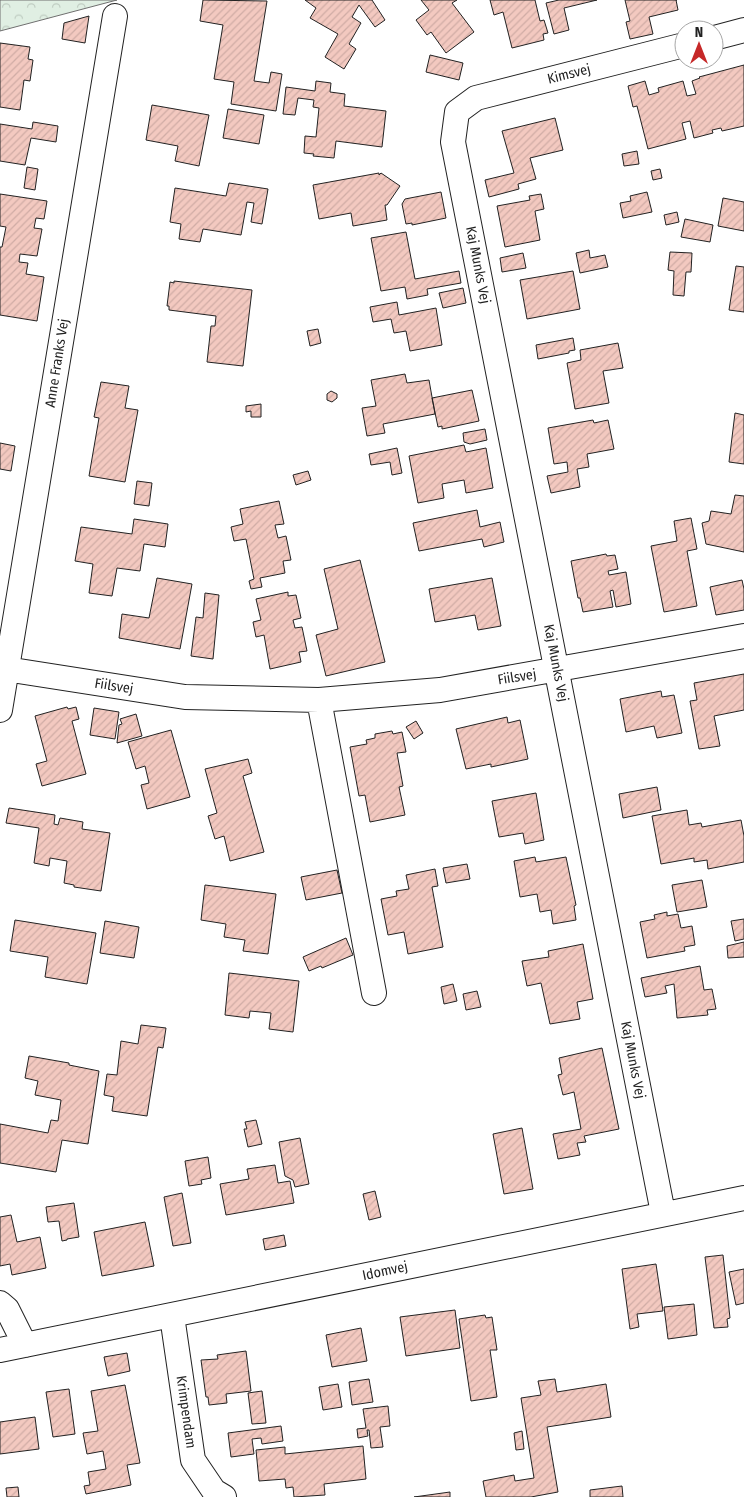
<svg xmlns="http://www.w3.org/2000/svg" width="744" height="1497" font-family="'Fira Sans Condensed',sans-serif">
<style>
.forest{fill:url(#forest-crowns);stroke:#6f6f6f}
.building{fill:url(#building-hatch);stroke:#222}
.lines{fill:none;stroke-linecap:round;stroke-linejoin:round}
.street-casing{stroke:#222;stroke-width:26}
.street{stroke:#fff;stroke-width:24}
.labels{text-anchor:middle;dominant-baseline:central;stroke-width:4;stroke-linejoin:round;paint-order:stroke}
.street-label{font-size:14px;fill:#222;stroke:#fff}
</style>
<defs>
<pattern id="forest-crowns" width="20" height="18" patternUnits="userSpaceOnUse" patternTransform="scale(1.25)"><rect width="20" height="18" fill="#e0efe3"/><path d="M2 6a3 3 0 1 1 6 0M12 15a3 3 0 1 1 6 0" fill="none" stroke="#c0cdc2"/></pattern>
<pattern id="building-hatch" width="6" height="6" patternUnits="userSpaceOnUse" patternTransform="scale(1.25)"><rect width="6" height="6" fill="#f3c9c0"/><path d="M-1 1l2-2M0 6l6-6M5 7l2-2" fill="none" stroke="#d0aca5"/></pattern>
</defs>
<rect width="100%" height="100%" fill="#fff"/>
<path class="forest" d="M0,0H117L0,31Z"/>
<path class="building" d="M203,0L267,1L254,81L269,83L271,72L282,74L276,111L231,104L234,82L214,79L223,25L200,21Z
M305,0H372L385,20L375,27L359,5L352,17L361,23L349,44L356,49L344,69L325,57L338,34L310,18L316,8Z
M421,0H457L452,3L474,32L446,53L431,32L427,35L416,20L429,10Z
M490,0H535L540,21L544,20L548,33L543,34L544,40L512,48L503,12L494,15Z
M559,0H597L564,8L569,30L554,34L546,3Z
M625,0H677H676L678,10L649,17L653,34L630,39L626,22L630,21Z
M89,16L85,43L62,39L64,23Z
M0,43L30,47L28,59L33,60L30,81L24,80L20,110L0,107Z
M430,55L463,63L459,80L426,72Z
M744,65V126L722,131L721,128L712,130L713,133L694,138L690,121L682,123L686,139L648,149L637,106L633,107L628,86L645,81L649,95L659,92L658,88L683,81L687,96L696,94L692,81L700,78L699,77Z
M316,81L331,83L330,92L345,94L344,106L386,111L382,147L336,141L334,158L313,156L314,154L304,153L305,136L316,137L319,108L313,107L314,100L298,98L295,115L283,114L286,87L315,91Z
M152,105L209,115L199,166L175,161L178,146L146,140Z
M228,109L264,115L259,144L223,138Z
M555,118L563,150L530,158L536,179L518,184L519,189L489,197L485,180L514,173L502,131Z
M33,122L58,126L56,142L31,138L25,165L0,161V124L32,129Z
M637,151L639,164L624,166L622,154Z
M27,167L38,169L35,190L24,188Z
M660,169L662,178L653,180L651,171Z
M379,173V175L381,173L400,186L387,205H385L387,220L353,226L351,213L319,219L313,185Z
M229,183L268,189L262,224L251,222L254,203L247,202L241,235L203,229L200,242L179,239L181,224L170,222L175,188L226,196Z
M441,192L446,218L412,225V223L406,224L402,204L405,199Z
M647,192L652,212L623,218L620,203L631,201L630,196Z
M0,194L47,201L44,219L36,218L34,228L42,229L37,256L20,254L19,262L28,263L26,274L44,277L37,321L0,315V247H2L6,227L0,226Z
M541,194L544,209L535,211L540,240L505,247L497,206L530,200L529,196Z
M723,198L744,202V231L718,226Z
M677,212L679,222L666,225L664,215Z
M685,219L713,225L710,242L681,237Z
M406,232L415,279L459,271L461,283L427,289L428,295L407,299L405,287L381,291L371,238Z
M589,250L590,258L605,255L608,267L580,273L576,253Z
M670,252L692,253L691,272H686L684,296L673,295L674,271L668,270Z
M523,253L526,268L502,272L500,258Z
M736,266L744,267V312L729,310Z
M573,271L580,309L527,319L520,280Z
M174,281L252,290L243,366L207,362L211,326H215L216,316L169,310V306H167L170,282L174,283Z
M463,288L466,303L443,308L439,293Z
M397,302L399,315L436,308L442,345L410,351L406,331L394,333L391,319L373,322L370,307Z
M318,329L321,343L310,346L307,331Z
M573,338L575,350L569,351V353L538,359L536,345Z
M618,343L623,368L603,371L609,403L575,409L567,363L581,360L580,350Z
M405,374L407,383L429,380L435,414L383,424L385,433L367,436L362,408L376,406L371,380Z
M101,382L129,386L125,408L138,410L125,482L89,476L99,418L94,417Z
M472,390L479,421L442,429V426L438,427L432,398Z
M331,391L337,394V398L332,402L327,400V394Z
M261,404V417H251V411L246,412V406Z
M735,413L744,415V464L729,462Z
M593,420L594,423L608,420L614,449L587,454L589,467L577,469L580,487L551,493L547,476L568,472L567,462L554,464L548,428Z
M485,429L487,440L470,444L464,442L463,433Z
M0,443L15,446L11,471L0,469Z
M464,445L466,452L486,448L493,488L466,493L464,480L442,484L444,498L418,503L409,456Z
M397,448L402,473L392,475L390,462L371,465L369,454Z
M308,471L311,480L296,485L293,475Z
M137,481L152,483L149,506L134,504Z
M735,495L744,496V552L706,544L702,523L709,521L711,511L731,514Z
M279,501L284,524L275,525L278,538L286,536L291,560L283,561L285,573L260,578L262,587L251,589L249,581L254,579L246,539L234,541L231,527L243,524L240,509Z
M477,510L480,527L500,522L504,542L484,547L482,539L419,551L413,523Z
M691,518L697,549L687,551L697,606L664,612L651,546L677,541L674,521Z
M134,519L168,524L165,547L144,544L140,571L117,568L112,596L89,593L93,564L75,561L81,527L132,534Z
M606,554L607,556L615,555L618,569L608,571L609,575L626,572L631,604L616,607L613,590L610,591L613,607L583,612L580,598H578L571,561Z
M360,560L385,662L326,676L316,635L338,629L324,569Z
M157,578L192,584L180,649L119,638L122,614L149,618Z
M492,578L501,626L478,630L475,615L435,622L429,589Z
M742,580L744,589V610L716,615L710,587Z
M288,592V596L296,595L301,618L293,620L295,628L302,627L307,651L299,652L301,662L270,669L264,635L256,637L253,622L261,620L256,599Z
M205,593L219,595L213,659L191,656L196,617L203,618Z
M744,674V710L714,716L720,746L699,749L690,701L697,700L694,683Z
M661,691L662,697L674,695L682,733L657,738L654,726L626,732L620,699Z
M67,707L68,709L76,707L79,719L72,721L86,774L42,786L36,764L47,761L35,716Z
M94,708L119,712L115,739L90,735Z
M136,714L142,736L117,743L119,725L122,724L120,719Z
M507,717L508,723L520,720L528,759L491,767V764L466,769L456,729Z
M416,721L423,733L414,739L406,727Z
M171,730L190,797L147,809L141,785L149,783L145,766L136,769L128,742Z
M392,731L393,734L402,732L406,752L397,753L403,786L399,787L405,815L370,822L365,795L359,796L350,747L367,744L366,740L375,738V734Z
M248,759L252,773L243,776L264,852L230,861L224,836L215,839L208,816L217,813L205,769Z
M657,787L661,810L623,818L619,794Z
M536,793L544,840L525,844L523,833L499,837L492,801Z
M9,808L55,815L54,824L58,825L60,818L83,822L82,829L110,833L101,891L74,887V885L64,883L67,861L50,858L49,866L34,863L39,828L6,823Z
M687,810L689,825L701,823L702,827L741,820L744,836V862L708,869L707,860L694,862V858L661,864L652,816Z
M535,857L536,862L566,857L576,905L574,906L576,920L553,924L551,910L540,912L537,894L520,897L514,861Z
M467,864L470,879L446,883L443,868Z
M435,869L438,886L432,887L443,947L408,954L404,932L388,935L381,899L397,896L396,891L409,889L406,875Z
M337,870L342,893L306,900L301,877Z
M702,880L707,907L677,912L672,885Z
M205,885L276,894L268,954L243,951L245,940L224,937L226,924L201,920Z
M667,912V916L678,914L681,928L692,926L695,945L684,947L685,951L647,958L640,922L655,919L654,915Z
M744,919V939L735,941L731,921Z
M15,920L96,933L87,984L45,977L48,957L10,951Z
M105,921L139,927L134,958L100,953Z
M346,938L353,955L322,968L321,966L309,971L303,957Z
M744,942V957L728,958L727,946Z
M583,944L593,999L577,1002L580,1019L550,1024L541,983L527,986L522,961L549,957L548,951Z
M700,966L704,990L712,989L716,1009L707,1010L708,1015L677,1018L674,984L665,986L667,993L645,997L641,978Z
M229,973L299,981L293,1032L269,1029L271,1013L250,1011L249,1018L225,1015Z
M453,984L457,1001L444,1004L441,987Z
M477,991L481,1007L466,1010L463,994Z
M141,1025L166,1028L163,1048L158,1047L147,1116L112,1111L114,1097L104,1095L107,1074L117,1075L121,1041L138,1044Z
M602,1048L619,1129L584,1136L586,1142L577,1143L580,1155L558,1159L553,1134L581,1129L574,1092L563,1095L558,1075L562,1074L559,1058Z
M29,1056L69,1063V1065L99,1071L88,1144L62,1140L56,1172L0,1163V1124L48,1133L51,1120L58,1121L61,1100L35,1095L38,1081L25,1078Z
M256,1120L262,1144L248,1147L244,1129H247L245,1122Z
M522,1128L533,1189L504,1194L493,1134Z
M300,1138L309,1184L295,1187L293,1180L285,1176L279,1142Z
M208,1157L211,1178L201,1180L202,1184L189,1186L185,1161Z
M275,1165L278,1183L290,1181L294,1203L226,1215L220,1184L249,1179L247,1169Z
M375,1191L381,1217L369,1220L363,1194Z
M182,1193L191,1243L173,1246L164,1197Z
M74,1203L79,1237L67,1239V1240L62,1241L59,1221L48,1222L46,1207Z
M11,1215L17,1242L40,1237L46,1268L12,1275L10,1264L0,1266V1217Z
M145,1222L154,1266L102,1276L94,1232Z
M284,1235L286,1246L265,1250L263,1239Z
M723,1255L730,1318L727,1319L728,1327L714,1328L705,1257Z
M656,1264L663,1311L637,1314L639,1327L630,1329L622,1269Z
M744,1269V1303L736,1305L729,1272Z
M694,1304L697,1335L668,1339L664,1307Z
M455,1310L460,1348L406,1356L400,1317Z
M485,1315L486,1318L492,1317L497,1350H490L497,1397L471,1401L459,1319Z
M361,1328L367,1361L332,1367L326,1335Z
M246,1351L251,1391L226,1394L227,1403L209,1405L208,1397H206L201,1360L218,1359L217,1355Z
M127,1353L130,1371L108,1376L104,1357Z
M369,1379L373,1402L352,1405L349,1382Z
M555,1379L557,1392L606,1384L611,1417L547,1427L558,1492L531,1497H486L483,1481L514,1475L515,1481L534,1478L521,1398L541,1395L538,1381Z
M338,1384L342,1407L323,1410L319,1387Z
M125,1385L140,1463L127,1465L131,1485L86,1494L84,1486L90,1485L88,1472L106,1469L103,1451L87,1454L83,1433L98,1431L91,1391Z
M69,1389L75,1434L53,1437L46,1392Z
M262,1391L266,1423L252,1424L248,1393Z
M388,1406L390,1426L380,1427L383,1447L371,1448L369,1430H367L368,1436L358,1438L357,1429L366,1428L363,1409Z
M35,1417L39,1449L0,1454V1422Z
M281,1426L283,1441L262,1444L261,1438L252,1439L254,1454L231,1457L228,1433Z
M522,1431L524,1449L516,1450L514,1433Z
M363,1446L366,1479L324,1484L325,1495L294,1497L293,1487L286,1488L285,1479L259,1481L256,1450L285,1447V1454Z
M622,1486L623,1497H590V1490Z
M18,1487L19,1497H7L6,1488Z
M450,1492V1497H414Z"/>
<g class="lines">
<g class="street-casing">
<path id="street" d="M714,38L744,30
M0,668L185,697L319,700L440,690L744,636
M319,700L374,993
M0,710L115,16
M663,1213L453,142L457,112L476,98L684,45
M0,1303L7,1309L25,1345
M172,1316L193,1460L214,1491L224,1497
M0,1350L744,1198"/>
</g>
<use href="#street" class="street"/>
</g>
<g class="labels">
<g class="street-label">
<text transform="translate(569 74) rotate(-14)">Kimsvej</text>
<text transform="translate(478 265) rotate(79)">Kaj Munks Vej</text>
<text transform="translate(57 363) rotate(-81)">Anne Franks Vej</text>
<text transform="translate(556 663) rotate(79)">Kaj Munks Vej</text>
<text transform="translate(517 677) rotate(-9)">Fiilsvej</text>
<text transform="translate(114 686) rotate(9)">Fiilsvej</text>
<text transform="translate(633 1060) rotate(79)">Kaj Munks Vej</text>
<text transform="translate(385 1271) rotate(-12)">Idomvej</text>
<text transform="translate(186 1412) rotate(82)">Krimpendam</text>
</g>
</g>
<g transform="translate(699 45)"><circle r="24" fill="#ffffff" stroke="#a7a7a7"/>
<path d="M0-4L9 19L0 12L-9 19Z" fill="#c62828"/>
<text y="-8" font-size="14" font-weight="bold" text-anchor="middle" fill="#222222">N</text>
</g>
</svg>
